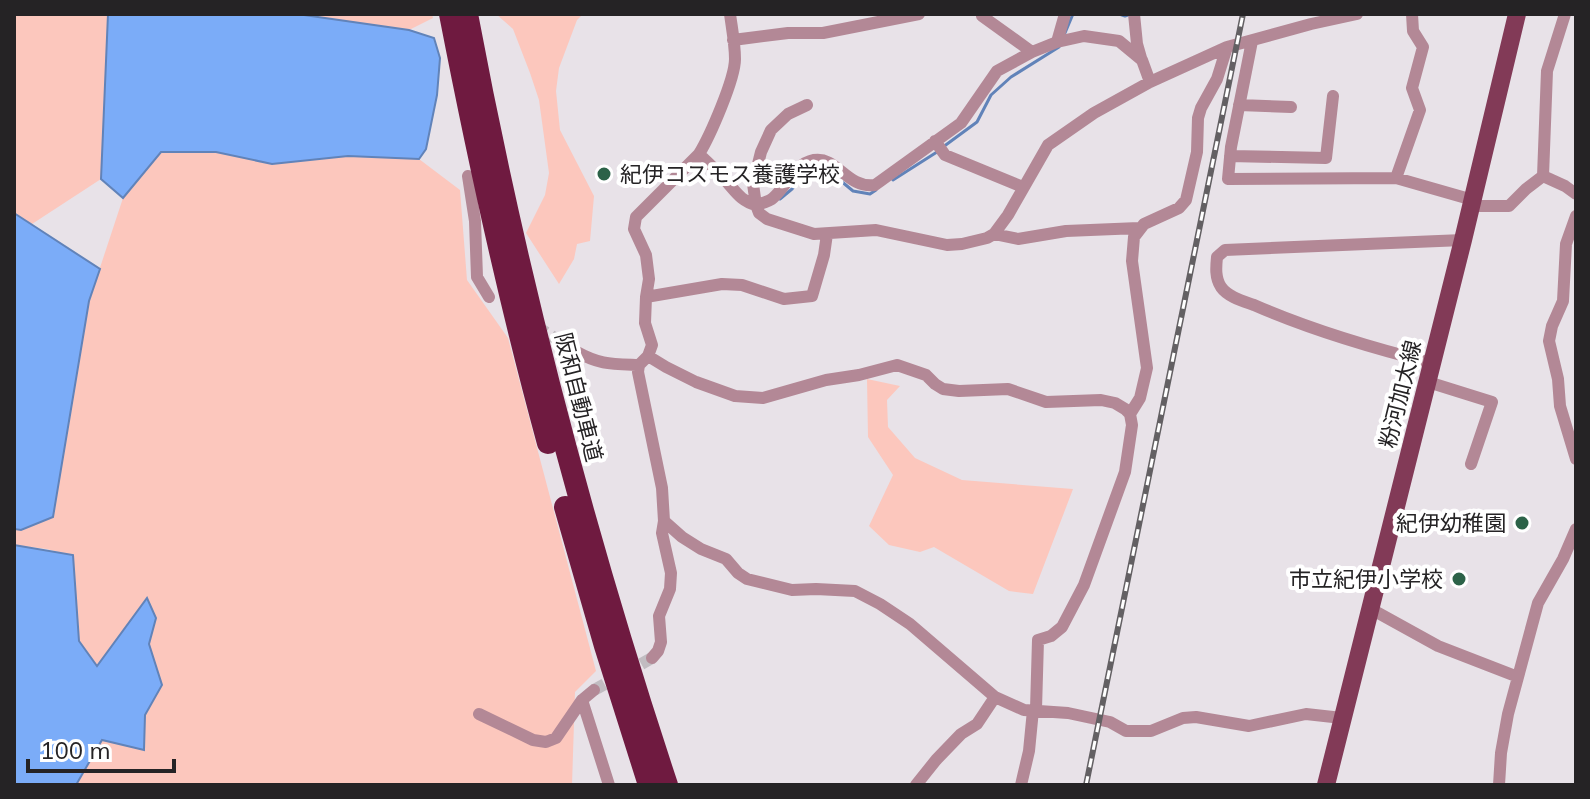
<svg xmlns="http://www.w3.org/2000/svg" width="1590" height="799" font-family="Mulish,'Noto Sans JP',sans-serif">
<style>
.green{fill:#fcc7bd}
.water{fill:#7bacf8;stroke:#6183b9;stroke-width:2}
.lines{fill:none;stroke-linecap:round;stroke-linejoin:round}
.stream{stroke:#6183b9;stroke-width:3}
.minor-tunnel{stroke:#c1bcc1;stroke-width:12;stroke-dasharray:12 6;stroke-linecap:butt}
.minor{stroke:#b38896;stroke-width:12}
.primary{stroke:#823a57;stroke-width:18}
.motorway{stroke:#6f1a40;stroke-width:22}
.rail-casing{stroke:#636063;stroke-width:6}
.rail{stroke:#fff;stroke-width:3;stroke-dasharray:9;stroke-linecap:butt}
.poi-dot{fill:#2c6248;stroke:#fff;stroke-width:3}
.labels{text-anchor:middle;dominant-baseline:central;stroke-width:8;stroke-linejoin:round;paint-order:stroke}
.poi-label{font-size:22px;fill:#252325;stroke:#fff;text-anchor:end}
.street-label{font-size:22px;fill:#252325;stroke:#fff}
</style>
<rect width="100%" height="100%" fill="#e8e2e8"/>
<path class="green" d="M14,14H108L101,179L32,224L14,213Z
M297,14H432L433,18L409,30Z
M496,14H583L577,20L559,68L556,91L560,130L594,196L590,241L577,244L574,259L559,284L526,233L545,195L549,173L539,100L530,73L513,29Z
M161,152H216L272,164L348,156L419,159L460,190L467,280L508,338L596,671L575,692L572,785H76L102,739L144,749L145,715L162,685L149,644L156,618L147,598L97,667L79,642L73,556L47,549L14,545V529L21,530L53,517L89,301L123,198Z
M867,379L900,386L887,400L888,427L915,458L962,480L1073,489L1033,594L1009,591L934,547L920,552L889,545L869,526L893,475L868,437Z"/>
<path class="water" d="M108,14H297L409,30L434,38L440,58L437,95L426,149L419,159L348,156L272,164L216,152H161L123,198L101,179Z
M14,213L100,269L89,301L53,517L21,530L14,529Z
M14,545L73,555L79,641L97,666L147,598L156,618L149,644L162,685L145,715L144,750L102,740L76,785H14Z"/>
<g class="lines">
<path class="stream" d="M1119,14L1125,16L1131,14
M1065,33L1073,14
M943,147L977,122L991,95L1011,77L1059,47
M893,180L937,152
M780,199L792,189L803,174L821,169L829,171L853,191L870,194L876,190"/>
<path class="minor-tunnel" d="M536,326L575,351
M594,690L652,658"/>
<path class="minor" d="M1134,14L1137,44L1141,58
M982,16L1032,52
M733,40L788,33H823L919,14
M1252,41L1231,147L1228,179L1396,178L1473,200
M1057,42L1065,14
M807,105L788,114L771,130L761,152L753,184L756,205C762,203 769,202 773,198C787,186 794,164 814,160C837,156 847,189 875,185L961,123L997,71L1032,52L1057,42L1084,36L1119,41L1142,60L1150,82
M1239,105L1291,107
M935,141L945,155L1023,187
M699,154C707,162 716,170 724,179C735,190 740,201 756,205L759,213L767,219L814,234L876,230L947,245L962,244L987,238L994,234L1008,215L1048,145L1094,113L1150,82L1227,47L1311,24L1357,14
M1230,156L1326,158L1333,96
M468,176L475,221L477,277L489,297
M1543,176L1547,71L1565,14
M1543,176L1565,186L1576,194
M1396,178L1420,110L1412,88L1423,47L1413,31L1412,14
M1472,206H1509L1526,189L1543,176
M1576,216L1566,244L1563,301L1552,326L1549,341L1558,379L1560,406L1576,459
M994,234L1018,239L1066,231L1139,228
M646,297L722,284L742,285L784,299L812,296L824,255L827,234
M575,351C600,365 611,364 639,365
M648,356L666,367L696,382L735,396L763,398L826,380L859,375L897,365L926,375L935,384L943,389L959,391L1008,389L1046,402L1101,400L1115,403L1125,409L1130,414L1132,425L1125,472L1084,585L1062,627L1051,636L1038,640L1036,709
M1432,363C1372,348 1311,330 1254,305C1243,301 1228,297 1221,287C1215,278 1216,267 1217,257L1225,250L1463,240
M1428,382L1492,402L1471,464
M1130,414L1140,398L1147,368L1132,261L1134,237L1144,224L1179,208L1186,200L1197,152L1198,118L1201,108L1217,79L1227,47
M664,521L682,537L701,549L726,559L738,573L747,579L792,590L816,589L855,591L880,604L910,624L995,697L1024,710L1068,713L1110,722L1126,731H1151L1183,718L1196,717L1249,726L1306,714L1342,718
M1371,609L1438,646L1518,677
M652,658L658,651L661,642L659,616L670,589L671,573L662,533L664,521L662,488L638,372L639,365L648,356L652,345L645,323L646,297L649,279L646,255L634,229L636,217L699,154C710,136 735,79 735,59C735,44 732,29 730,14
M582,700L609,785
M479,714L533,740L546,742L556,738L582,700L594,690
M916,785L936,760L961,734L977,724L995,697
M1021,785L1029,751L1033,710
M1499,785L1501,753L1508,714L1538,603L1563,559L1576,529"/>
<path class="primary" d="M1326,785L1463,240L1517,14"/>
<path class="motorway" d="M450,14C478,158 509,301 548,443
M467,14C516,276 583,532 667,785
M565,507L605,646L649,785"/>
<g class="rail-casing">
<path id="rail" d="M1086,785L1243,14"/>
</g>
<use href="#rail" class="rail"/>
</g>
<g class="poi-dot">
<circle cx="604" cy="174" r="8"/>
<circle cx="1522" cy="523" r="8"/>
<circle cx="1459" cy="579" r="8"/>
</g>
<g class="labels">
<g class="poi-label">
<text x="620" y="174" text-anchor="start">紀伊コスモス養護学校</text>
<text x="1506" y="523">紀伊幼稚園</text>
<text x="1443" y="579">市立紀伊小学校</text>
</g>
<g class="street-label">
<text transform="translate(1400 394) rotate(-76)">粉河加太線</text>
<text transform="translate(579 397) rotate(76)">阪和自動車道</text>
</g>
</g>
<rect width="1590" height="799" fill="none" stroke="#252325" stroke-width="32"/>
<path d="M28 759v12h146v-12" fill="none" stroke="#252325" stroke-width="4"/>
<text x="40" y="759" font-size="24" fill="#252325" stroke="#ffffff" stroke-width="6" paint-order="stroke">100 m</text>
</svg>
